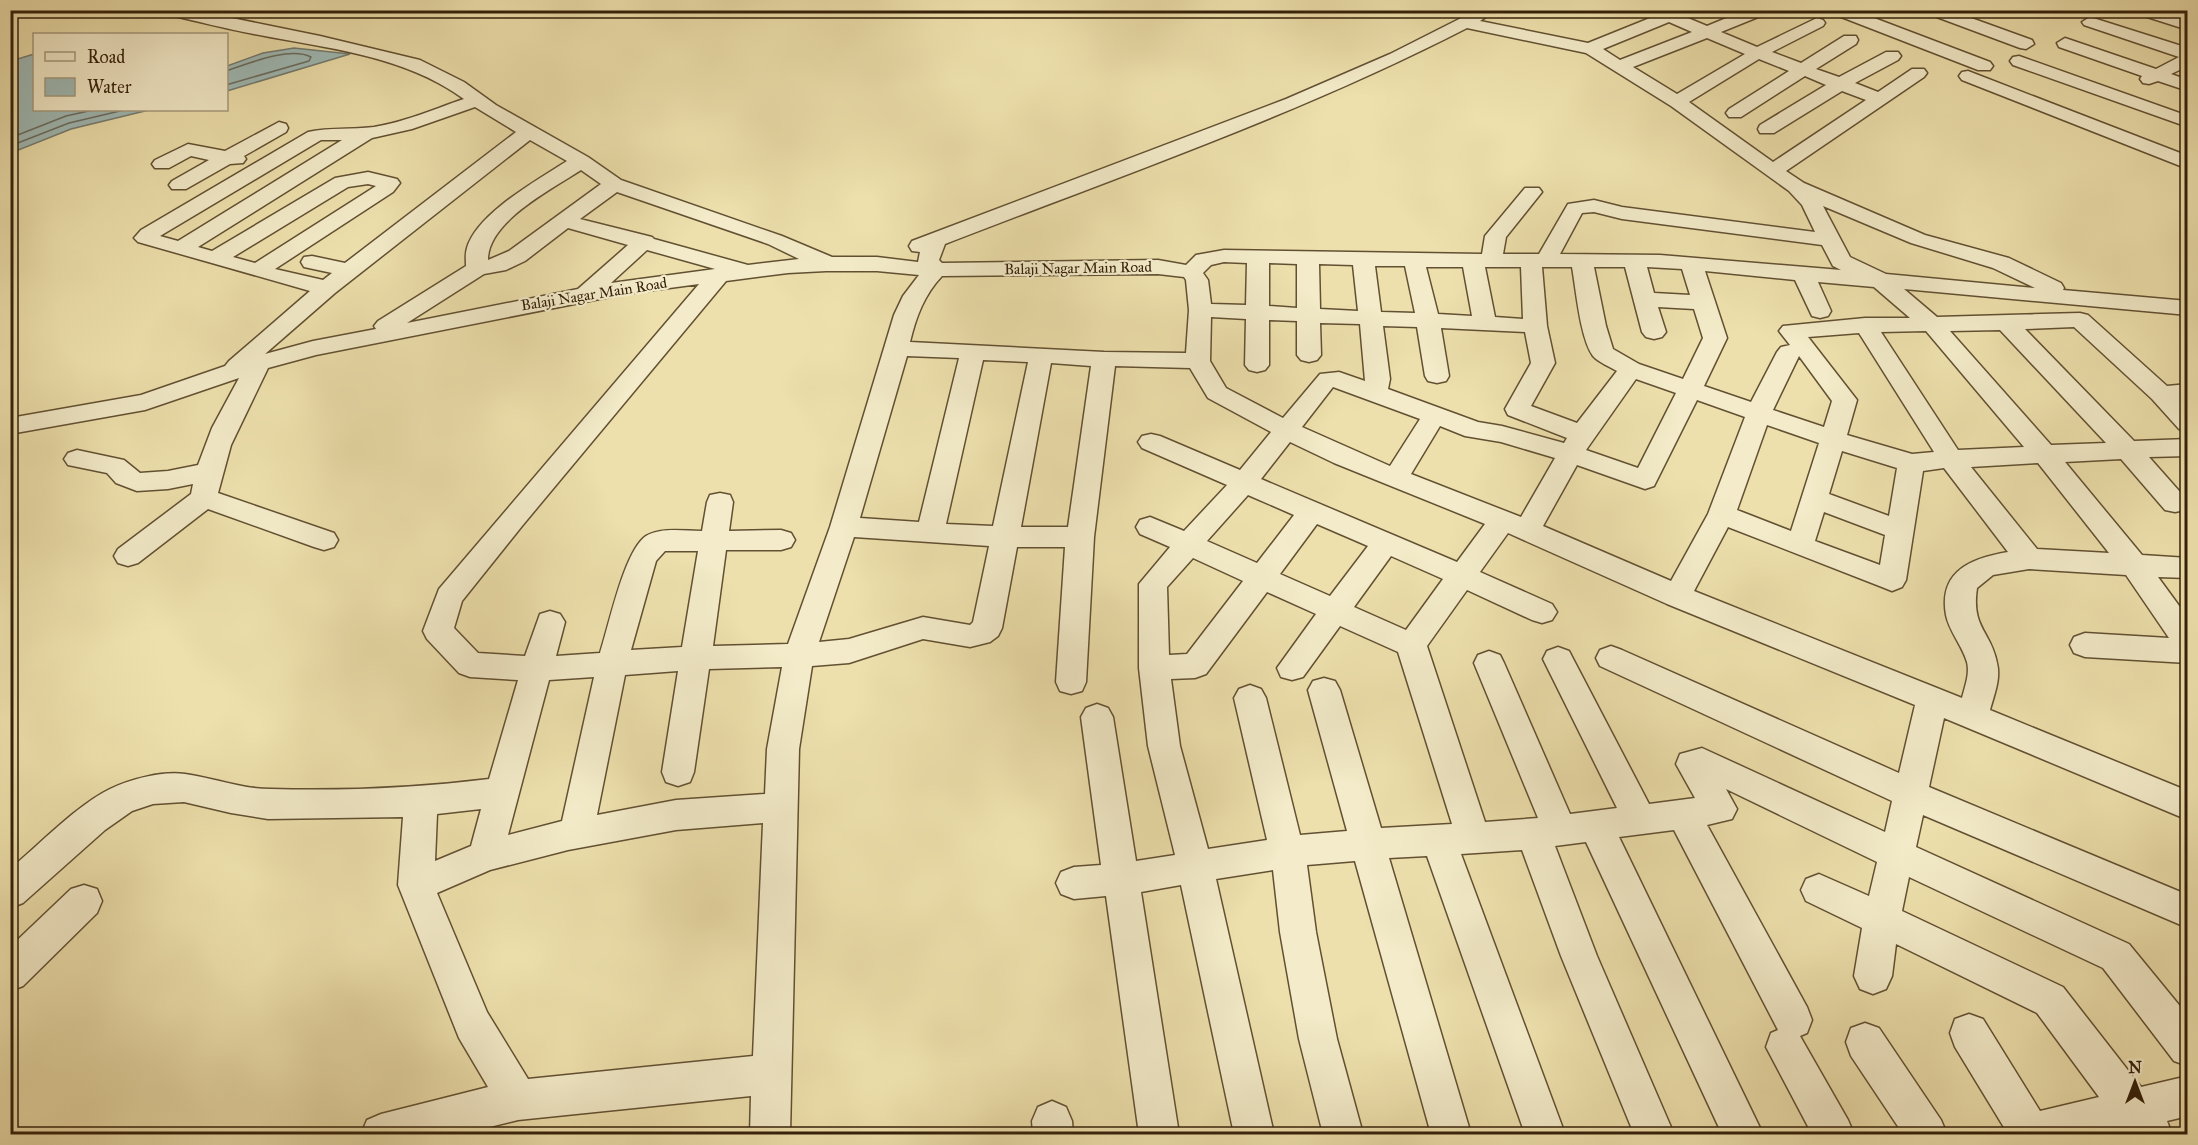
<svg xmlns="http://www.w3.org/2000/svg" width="2198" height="1145" font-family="'IM FELL Great Primer',serif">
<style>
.water{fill:#9fbab6;stroke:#747c71;stroke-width:1.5}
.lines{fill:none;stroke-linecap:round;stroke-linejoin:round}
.shore{stroke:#6a6d60;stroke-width:1.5}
.minor-casing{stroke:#625032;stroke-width:3}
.minor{fill:#f3ebc9;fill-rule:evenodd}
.labels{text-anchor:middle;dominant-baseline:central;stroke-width:4.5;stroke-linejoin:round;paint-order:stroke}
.far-street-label{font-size:15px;fill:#34200a;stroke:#f3ebc9}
</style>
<rect width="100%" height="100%" fill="#ede0ac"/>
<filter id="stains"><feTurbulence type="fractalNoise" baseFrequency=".00333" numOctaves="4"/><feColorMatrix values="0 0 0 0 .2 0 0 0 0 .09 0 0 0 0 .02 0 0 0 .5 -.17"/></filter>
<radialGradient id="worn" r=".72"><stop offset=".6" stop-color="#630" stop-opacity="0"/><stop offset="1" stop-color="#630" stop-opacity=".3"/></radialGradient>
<path class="water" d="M294,48L350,54L227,91V66L263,53Z
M34,54V110H149L71,129L11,153V61Z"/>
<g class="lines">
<path class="shore" d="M226,71C247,64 290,46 311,57L309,61L226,85
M10,138L66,116L93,110
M10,146L69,123L124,110"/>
<g class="minor-casing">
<path id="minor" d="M161,10H193L320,36L420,60L464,82L496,105L588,157L621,180L782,236L832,257H877L918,262L920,252L912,251L909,246L912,241L1286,99L1390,54L1477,10L1488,11L1490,14L1480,21L1588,43L1655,16L1646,10H1683L1685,13L1683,16L1707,26L1746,10H1770L1768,13L1721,32L1757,47L1817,18L1823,20L1825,23L1823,26L1772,52L1801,63L1844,36H1856L1858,40L1856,44L1816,69L1839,77L1886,52H1898L1901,56L1898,60L1855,83L1878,92L1912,69H1924L1927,73L1924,77L1786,171L1804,183L1925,235L2009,258L2061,283L2064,288L2063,290L2188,301V315L1904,289L1937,317L2080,313L2088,315L2167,386L2188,384V400H2181L2188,407V431L2179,429L2152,399L2074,327L2025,329L2134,441L2188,439V456L2149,457L2188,501L2185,510L2175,512L2165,510L2121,459L2065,462L2142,555L2188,558V578L2158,577L2188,618V663L2085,657L2074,653L2070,645L2074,637L2085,633L2169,638L2126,575L2029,569L1993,575L1977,588C1971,628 1991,631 1997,663C2001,679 1994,695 1990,710L2188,791V820L1944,718L1929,787L2188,895V928L1923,815L1916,847L2129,944L2188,1016V1066L2174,1061L2103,968L1909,877L1902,911L2063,987L2141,1087L2188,1076V1116L2167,1121L2172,1134H2127L2125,1131L2112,1134H2008L1955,1047L1950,1033L1955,1019L1969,1014L1983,1019L2040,1111L2099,1097L2037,1013L1896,944L1892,976L1886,989L1873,994L1860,989L1854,976L1862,928L1806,901L1801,890L1806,879L1819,874L1869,896L1877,862L1726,789L1737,809L1732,819L1707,825L1807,1007L1812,1020L1807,1033L1800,1036L1848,1120L1854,1134H1812L1766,1047L1771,1033L1778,1030L1674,830L1619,837L1763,1134H1722L1586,842L1555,846L1597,956L1674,1134H1634L1561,956L1522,850L1461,854L1565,1134H1525L1427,856L1389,858L1471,1134H1431L1355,861L1307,865L1316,932L1337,1039L1363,1134H1323L1299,1039L1280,932L1273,870L1216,879L1274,1134H1234L1181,885L1141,892L1179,1134H1139L1106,896L1074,899L1061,894L1056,883L1061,872L1074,867L1101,865L1081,717L1086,708L1097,704L1108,708L1113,717L1136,861L1175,855L1148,746L1139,668V584L1170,547L1140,534L1136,527L1140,520L1150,517L1184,531L1227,485L1142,448L1138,442L1142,436L1151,434L1160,436L1240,470L1271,432L1208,398L1190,368L1115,366L1094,537L1086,682L1082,691L1071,694L1060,691L1056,682L1065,547H1017L1002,628L998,636L990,642L970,647L923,639L849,663L812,666L799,749L790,1134H750L751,1096L518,1120L461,1134H361L367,1120L381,1114L488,1087L459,1038L398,885L403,817L268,819L231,813L184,802L153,804L132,811L105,830L23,903L10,908V869C39,845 77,805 110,789C131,779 162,771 185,774C214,778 241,789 271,789C344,791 417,788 489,779L518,680L470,677L459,673L427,639L423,631L439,589L699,284L625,294L316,355L268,368L231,445L218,493L334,533L338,540L334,547L324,550L314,547L208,509L138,563L128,566L118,563L114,556L118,549L191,494L193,484L168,489L137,491L116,483L107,473L68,465L64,459L68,453L77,450L124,460L140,473L168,471L198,465L212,428L239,378L145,410L10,434V418L141,395L225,366L229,361L310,291L138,242L134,238L141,230L308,132C330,127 352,130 374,127C405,122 434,109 464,99C404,55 325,48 254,34C226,29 197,21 169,15ZM1669,22L1692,32L1620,60L1603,49ZM1467,28L1586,53L1671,106L1789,191L1802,205L1815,232L1622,207L1594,200L1568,204L1539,254H1503L1506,237L1542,192L1539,188H1525L1485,236L1482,254L1224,250L1196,255L1186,265L1158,260L942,263L939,260L945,244C1120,176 1300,114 1467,28ZM1707,38L1745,54L1677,94L1633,67ZM1759,59L1789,71L1729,109L1726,113L1729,117H1741L1805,76L1826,85L1760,125L1758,129L1760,133H1774L1842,91L1866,100L1773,162L1689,102ZM475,107L516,132L345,263L312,256L304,257L301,262L304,267L332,273L323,280L275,269L393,192L400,183L397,179L368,172L335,178L212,251L198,247L372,138L412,129ZM321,140H342L178,241L160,236ZM530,140L567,161C538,180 477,213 467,248C465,254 466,260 466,266L378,321L374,326L376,329L313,341L265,354L335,293ZM581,170L601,184L509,251L488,260C487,222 552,189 581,170ZM368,184L376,186L255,263L233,257L348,187ZM617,192L768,244L799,259L748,265L654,239L652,237L580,219ZM1823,206L1911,243L1993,268L2035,288L1886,274L1850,257ZM1594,212L1622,219L1822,245L1833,266L1841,270L1660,255L1560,254L1582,213ZM568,228L628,245L578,289L407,323L484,274L506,270L525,261ZM647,250L715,269L611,283ZM1224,262L1247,263L1246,305L1211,304L1208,280L1203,273L1211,265ZM1269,263L1297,264V308L1269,306ZM1319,264L1353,265L1358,311L1320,309ZM1375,266H1405L1415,313L1381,312ZM1426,267H1463L1472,316L1438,314ZM1485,267H1521L1523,319L1495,317ZM1542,267H1572C1576,289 1580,338 1593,356C1598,362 1610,367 1617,371L1577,423L1531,406L1555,363L1547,326ZM1594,267H1625L1642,332L1646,337L1654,339L1662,337L1666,332L1658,307L1694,309L1703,338L1683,379L1639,364L1613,349L1606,326ZM1647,267L1682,269L1690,295L1654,293ZM826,271H877L919,275L903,296L894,315L830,527L788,644L713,646L726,550H781L791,547L795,540L791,533L781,530L729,531L733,502L730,495L720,493L710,495L707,502L702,531C685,531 661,527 646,536C624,551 609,626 600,653L556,656L565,622L560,614L550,611L540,614L525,656L478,653L454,628L462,601L522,526L726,281L788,273ZM1705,271L1795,280L1812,316L1820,318L1828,316L1831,311L1818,282L1874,287L1910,318H1865L1783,326L1779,331L1790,345L1781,347L1777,352L1751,402L1704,386L1727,338ZM1158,274L1184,277L1186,280L1189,310L1186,353L1104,352L910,342C916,317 924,295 942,276ZM1211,317L1246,319L1245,365L1249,370L1257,372L1265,370L1269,365V320L1297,321V355L1301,360L1309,362L1317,360L1321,355L1320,323L1360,324L1365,381L1339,372L1320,374L1283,418L1226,388L1210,361ZM1383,326L1417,327L1425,376L1428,381L1437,383L1446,381L1449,376L1441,328L1525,332L1531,363L1505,409L1508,415L1567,438L1564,443L1502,426L1478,422L1388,389L1390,379ZM2000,330L2106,443L2051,445L1950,331ZM1926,331L2024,447L1958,450L1881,332ZM1859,333L1934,452L1912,454L1847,435L1857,400L1808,337ZM907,356L959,358L919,522L860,518ZM1799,356L1832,401L1824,427L1773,410ZM983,360L1028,362L993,526L946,524ZM1051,363L1091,366L1068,527H1021ZM1636,379L1676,393L1638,468L1586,450ZM1333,387L1420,419L1390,466L1302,427ZM1697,400L1745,417L1708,514L1671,581L1543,526L1577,465L1645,489L1654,486ZM1767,425L1819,443L1791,531L1737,510ZM1440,426L1465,436L1501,442L1555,458L1521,517L1411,474ZM1290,442L1334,463L1485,524L1457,562L1261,479ZM1842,451L1897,468L1889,516L1829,494ZM2038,463L2109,553L2037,549L1971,467ZM1944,468L2008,552C1973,558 1938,570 1946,615C1949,631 1962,645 1967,662C1970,674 1965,686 1962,698L1694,591L1728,527L1882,587L1892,591L1902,587L1906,580L1923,471ZM1248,495L1294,515L1257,563L1207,541ZM1824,512L1885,535L1880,565L1815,541ZM1317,524L1368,546L1330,596L1280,574ZM1508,533L1667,604L1915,705L1899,773L1622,650L1611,646L1600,650L1596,658L1600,666L1892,801L1885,832L1702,748L1680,754L1676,764L1695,798L1649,804L1569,651L1558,647L1547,651L1543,659L1617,808L1570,814L1504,663L1500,655L1489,651L1478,655L1474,663L1538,818L1485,822L1427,646L1467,590L1532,620L1542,623L1552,620L1557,612L1552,604L1480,572ZM854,537L989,546L973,622L970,625L923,617L849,639L819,642ZM665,551H698L682,647L631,650L656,561ZM1391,556L1443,579L1406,630L1354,607ZM1193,558L1243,581L1187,654L1169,655L1167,587ZM1267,592L1316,614L1277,668L1281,677L1292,680L1303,677L1340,626L1398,652L1452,824L1381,828L1340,690L1335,681L1324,678L1313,681L1308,690L1347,831L1300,835L1266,698L1261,689L1250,685L1239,689L1234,698L1267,840L1208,849L1180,746L1171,679L1195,678L1206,674ZM782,667L767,749L765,794L676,800L597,815L625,675L678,671L662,772L666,782L678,786L690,782L694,772L709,669ZM594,677L562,821L508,835L549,680ZM481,809L471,846L435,861L437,814ZM763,823L753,1056L528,1079L487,1012L437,893L490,870L568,850L676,830Z
M1829,10H1853L1990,62L1993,66L1990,70H1978L1831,13Z
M1924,10H1949L2032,40L2034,44L2026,49L2020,48L1926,13Z
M2023,10H2041V11L2033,16Z
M2144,10H2159L2188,20V30L2144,16L2142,13Z
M2090,17L2188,48V66L2171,74L2188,80V91L2158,81L2149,84L2143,83L2140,79L2142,76L2059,47L2057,43L2065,38L2156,69L2179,57L2084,25L2082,22Z
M2019,56L2188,116V127L2013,65L2010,61L2013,57Z
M1968,71L2188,156V169L1962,80L1959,76L1962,72Z
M279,122L286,124L288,128L286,132L244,156L246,159L243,163L230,164L186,189H172L169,185L172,181L209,160L191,156L169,168H155L152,164L155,160L188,144L225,151Z
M84,885L97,889L102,901L97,913L23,986L10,991V947L71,889Z
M1865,1023L1879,1028L1941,1120L1947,1134H1903L1851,1056L1846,1042L1851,1028Z
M1052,1101L1066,1107L1072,1121L1073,1134H1033L1032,1121L1038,1107Z"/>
</g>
<use href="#minor" class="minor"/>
</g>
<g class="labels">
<g class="far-street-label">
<text transform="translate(1078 268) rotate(-1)">Balaji Nagar Main Road</text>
<text transform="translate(594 294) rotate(-9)">Balaji Nagar Main Road</text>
</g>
</g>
<rect width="2198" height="1145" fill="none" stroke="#ede0ac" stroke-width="36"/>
<rect x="12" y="12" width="2174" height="1121" fill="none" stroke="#34200a" stroke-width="3"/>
<rect x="18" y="18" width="2162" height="1109" fill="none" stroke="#34200a" stroke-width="1.5"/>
<rect x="33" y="33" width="195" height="78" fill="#f3ebc9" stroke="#a79a7d" stroke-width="1.5"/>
<rect x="45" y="52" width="30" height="9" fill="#f3ebc9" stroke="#a79a7d" stroke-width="1.5"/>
<text x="87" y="63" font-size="18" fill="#34200a">Road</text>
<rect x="45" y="78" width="30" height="18" fill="#9fbab6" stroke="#a79a7d" stroke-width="1.5"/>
<text x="87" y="93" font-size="18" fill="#34200a">Water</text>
<g transform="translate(2135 1082)" stroke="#f3ebc9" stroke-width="4.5" paint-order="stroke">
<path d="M0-4.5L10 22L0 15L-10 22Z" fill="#34200a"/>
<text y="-9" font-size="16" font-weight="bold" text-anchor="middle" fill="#34200a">N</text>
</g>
<rect width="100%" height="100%" filter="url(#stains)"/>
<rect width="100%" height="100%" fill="url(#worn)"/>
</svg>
